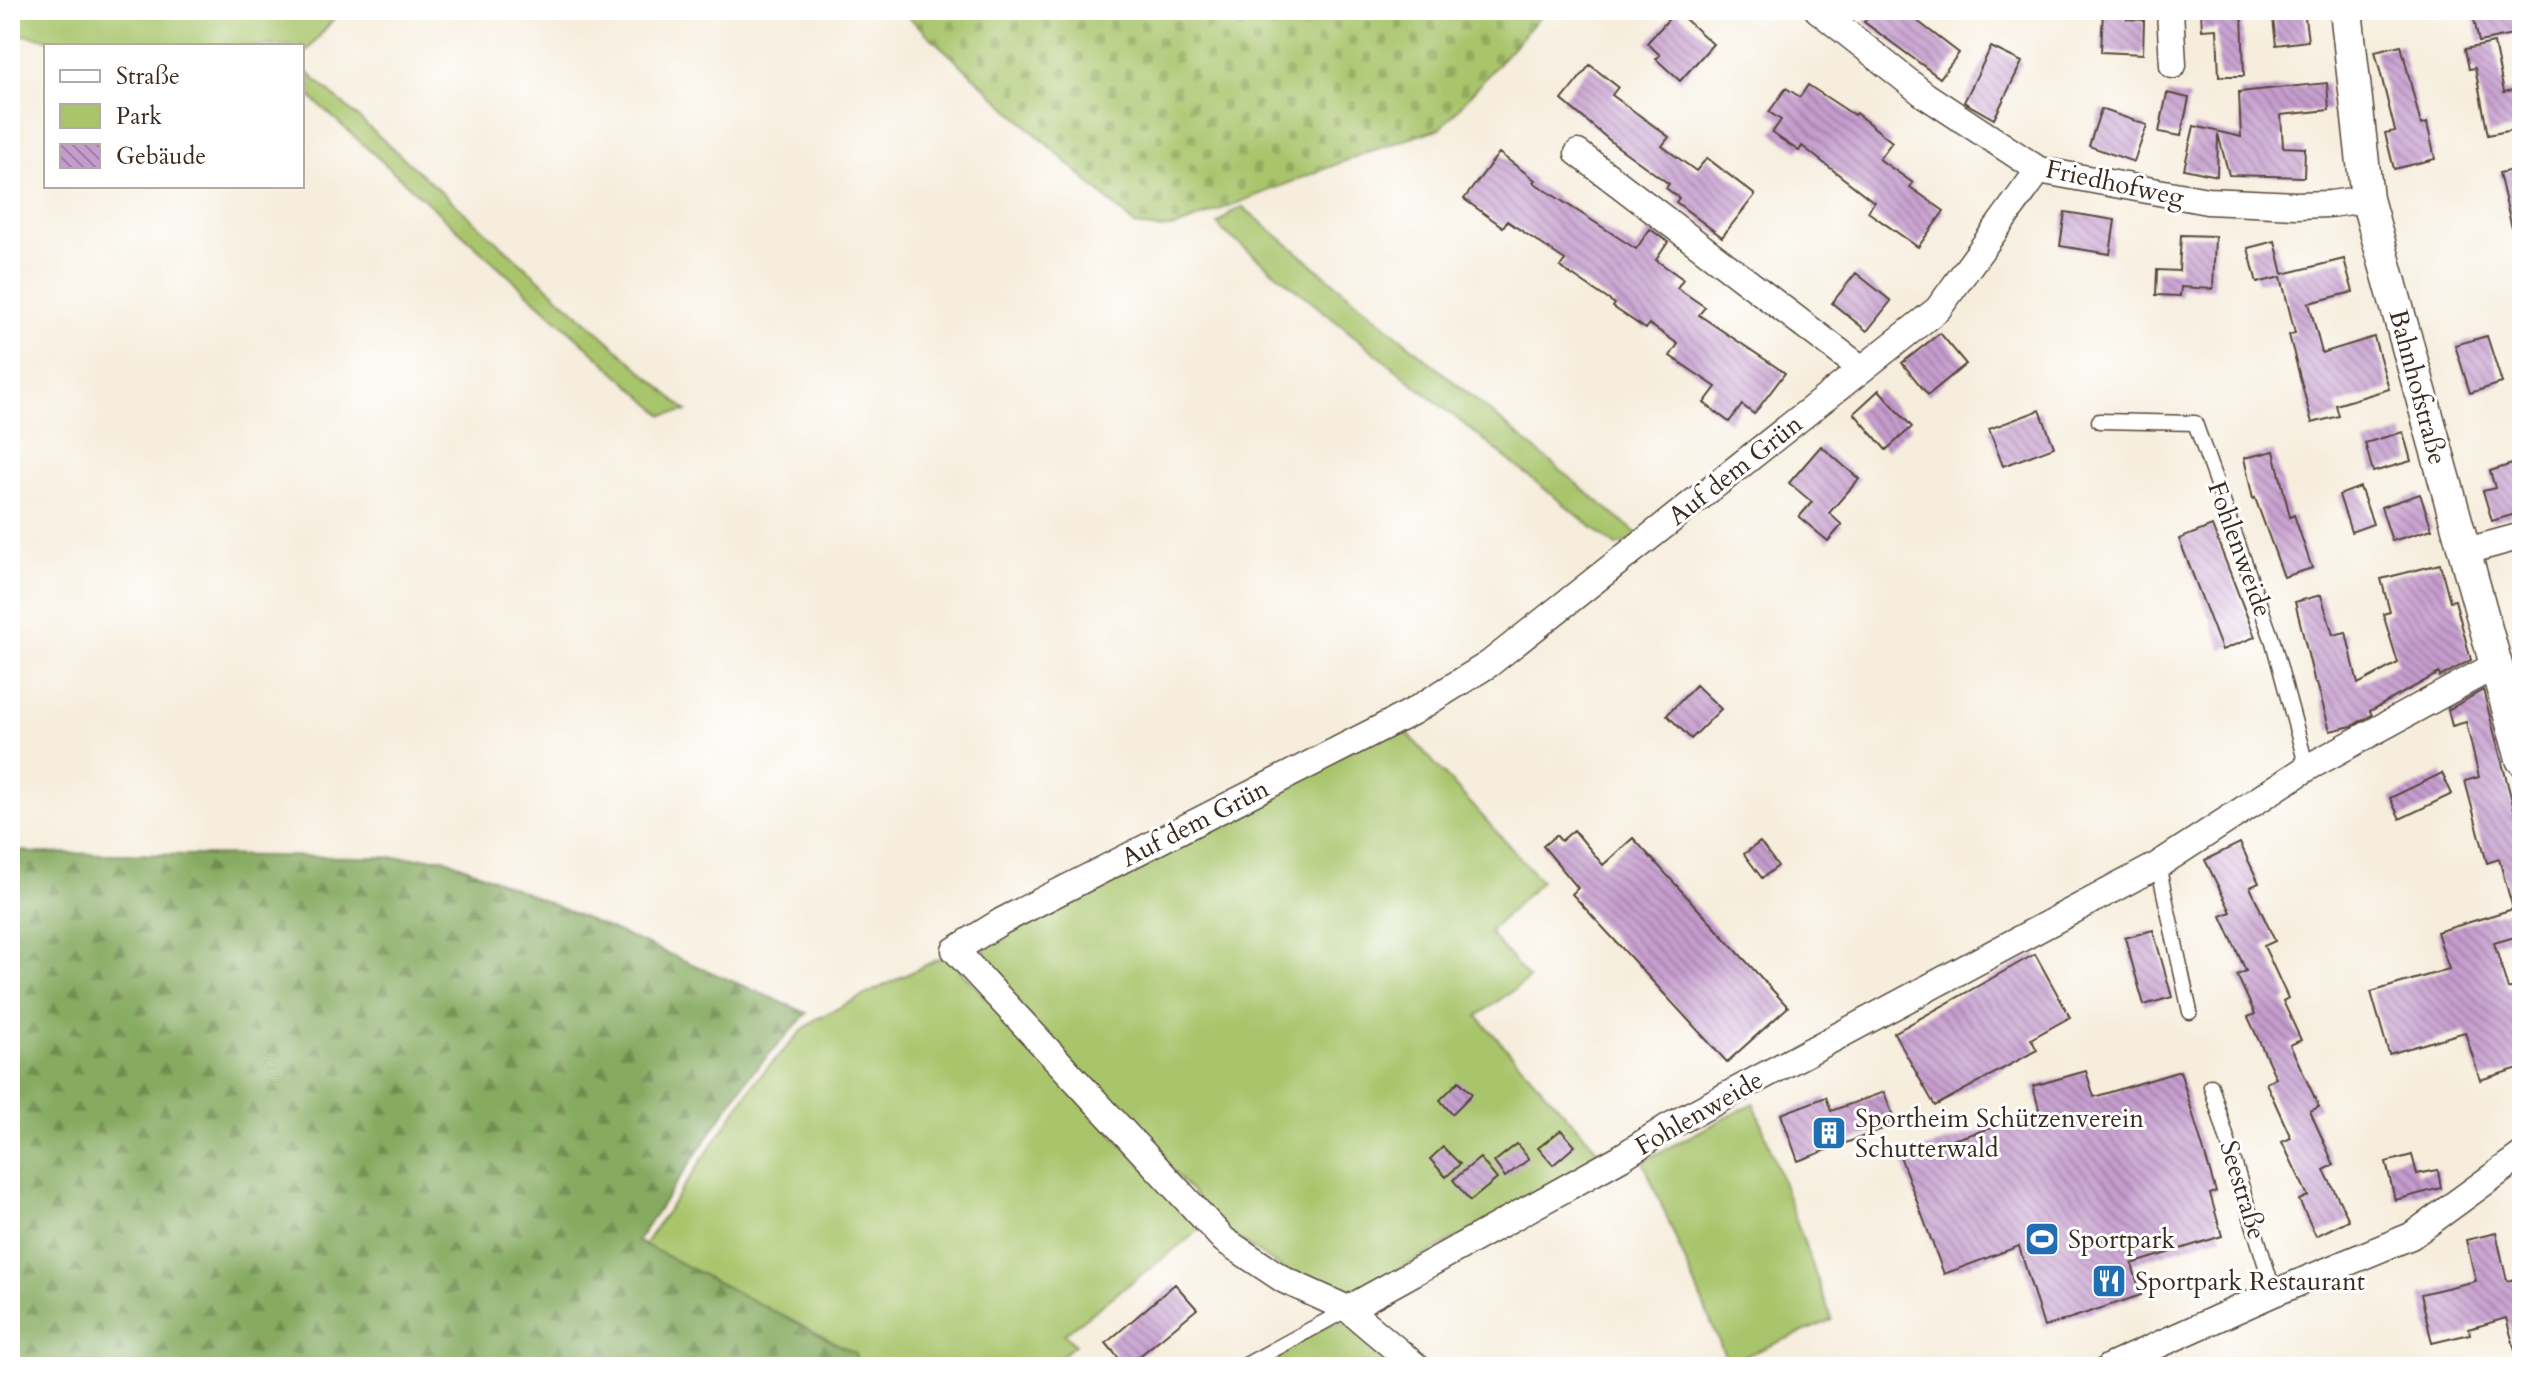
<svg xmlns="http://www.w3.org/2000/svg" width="2532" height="1377" font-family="Cardo,serif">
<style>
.green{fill:#a9c56c;stroke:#727845;stroke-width:2}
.forest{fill:url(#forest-firs);stroke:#606a3f;stroke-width:2}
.cemetery{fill:url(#cemetery-stones);stroke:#727845;stroke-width:2}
.building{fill:url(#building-back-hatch)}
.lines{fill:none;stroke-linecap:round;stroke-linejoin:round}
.service-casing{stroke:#57473a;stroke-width:17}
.minor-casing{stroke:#57473a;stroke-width:29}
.tertiary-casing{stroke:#57473a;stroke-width:35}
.service{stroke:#fff;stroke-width:14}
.minor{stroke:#fff;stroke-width:26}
.tertiary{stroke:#fff;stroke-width:32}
.labels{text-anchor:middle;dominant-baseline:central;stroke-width:6;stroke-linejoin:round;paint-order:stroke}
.street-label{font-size:26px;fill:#3b2a1e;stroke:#fff}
.poi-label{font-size:26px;fill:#3b2a1e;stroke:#fff;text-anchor:start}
</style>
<defs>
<pattern id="forest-firs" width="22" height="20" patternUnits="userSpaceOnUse" patternTransform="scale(2)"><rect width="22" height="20" fill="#86aa60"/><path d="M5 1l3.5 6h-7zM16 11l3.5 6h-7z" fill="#6f8b4f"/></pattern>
<pattern id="cemetery-stones" width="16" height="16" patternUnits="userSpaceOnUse" patternTransform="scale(2)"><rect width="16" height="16" fill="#a9c56c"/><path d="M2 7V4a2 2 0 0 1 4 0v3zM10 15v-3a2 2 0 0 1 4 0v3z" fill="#92a95d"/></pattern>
<pattern id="building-back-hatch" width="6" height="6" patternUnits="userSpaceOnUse" patternTransform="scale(2)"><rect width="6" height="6" fill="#c59ccd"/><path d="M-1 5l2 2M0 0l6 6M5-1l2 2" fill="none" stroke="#a17fa6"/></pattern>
</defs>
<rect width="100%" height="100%" fill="#fff"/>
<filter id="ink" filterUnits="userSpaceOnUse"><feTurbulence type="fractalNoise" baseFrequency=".0125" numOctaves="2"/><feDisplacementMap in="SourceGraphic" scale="16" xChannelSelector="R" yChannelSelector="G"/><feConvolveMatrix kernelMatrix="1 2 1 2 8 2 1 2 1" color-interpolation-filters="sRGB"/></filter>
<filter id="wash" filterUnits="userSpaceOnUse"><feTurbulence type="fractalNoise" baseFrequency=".006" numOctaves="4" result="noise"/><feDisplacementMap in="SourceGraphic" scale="32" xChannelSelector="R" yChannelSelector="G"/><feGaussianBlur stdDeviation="1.8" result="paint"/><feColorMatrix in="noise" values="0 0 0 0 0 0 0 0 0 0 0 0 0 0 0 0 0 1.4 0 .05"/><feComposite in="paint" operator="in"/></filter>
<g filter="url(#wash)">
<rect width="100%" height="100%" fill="#f6eddc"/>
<path class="green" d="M10,10H341L302,57V46H94L10,33Z
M307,72L687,411L663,415L306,93L303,84Z
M1243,207L1641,537L1617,546L1607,539L1221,229L1218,224L1230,213Z
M1399,724L1541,881L1489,932L1529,979L1477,1016L1605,1158L1344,1299L1293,1275L1230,1234L981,963L986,943Z
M949,958L1201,1229L1064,1334L1075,1345L1046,1367H858L854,1353L644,1245L758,1078L802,1031L816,1019L938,959Z
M1754,1103L1832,1320L1728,1363L1643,1161Z
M1350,1323L1403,1367H1253L1330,1324Z"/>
<path class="forest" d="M10,848L33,853L444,858L807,1013L750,1075L637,1241L855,1353L858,1367H10Z"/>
<path class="cemetery" d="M901,10H1546L1441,128L1365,153L1176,227L1158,229L1135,225Z"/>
<g id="blocks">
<path class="building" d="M1874,10H1903L1959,53L1940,78L1864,22Z
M2103,10H2128L2127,19L2144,20L2143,54L2101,52Z
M2201,10H2242L2244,76H2219L2217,29L2202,30Z
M2272,10H2304L2308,41L2276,45Z
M2472,10H2512L2517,34L2479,42Z
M1676,11L1713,44L1680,81L1656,59L1660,55L1647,43Z
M2494,43L2504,92L2522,88V128L2488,135L2475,68L2469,69L2465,49Z
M2401,45L2421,125L2427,123L2435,159L2394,169L2385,133L2395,131L2375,51Z
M1991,47L2022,62L1994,119L1964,102Z
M1590,65L1618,87L1612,95L1669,137L1662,146L1696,171L1707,158L1755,195L1722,237L1676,202L1679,198L1666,188L1669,184L1614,144L1562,100Z
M2327,83L2329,110L2281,115L2283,147L2305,148L2304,177L2229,175L2218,134L2217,176L2184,169L2194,126L2241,137L2239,92Z
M1808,85L1854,115L1856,113L1892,142L1879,159L1913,183L1910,187L1944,211L1918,247L1868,212L1874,202L1802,146L1799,151L1772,133L1781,120L1769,112L1786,88L1800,97Z
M2167,93L2189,98L2181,136L2159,132Z
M2101,109L2147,125L2134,162L2089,146Z
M1499,153L1535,180L1533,182L1636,249L1650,229L1668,242L1656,260L1683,279L1677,288L1705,307L1699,315L1785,373L1754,414L1742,405L1729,422L1704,403L1716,387L1670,356L1678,344L1649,324L1646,329L1613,307L1615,304L1560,267L1565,260L1507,221L1503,227L1464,199Z
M2522,168V240L2515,241L2499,173Z
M2065,212L2115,220L2110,254L2060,246Z
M2181,235L2215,236L2213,289L2181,287L2180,296L2156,295L2157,270L2179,271Z
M2275,241L2283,274L2344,259L2353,292L2309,303L2322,353L2374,337L2389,389L2336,405L2339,416L2312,423L2289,335L2295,333L2281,277L2257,283L2248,248Z
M1856,273L1891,301L1867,331L1832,303Z
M1940,333L1966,364L1928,395L1902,363Z
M2487,336L2502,383L2470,393L2455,345Z
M1879,390L1912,427L1886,450L1854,413Z
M2040,410L2054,447L2003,466L1989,429Z
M2403,432L2411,461L2373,472L2365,443Z
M1821,446L1859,479L1829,513L1842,525L1828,541L1799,517L1812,502L1789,483Z
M2274,451L2290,517L2294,515L2312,568L2284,577L2255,498L2253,499L2244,458Z
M2522,461V512L2492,521L2483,491L2495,488L2490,471Z
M2360,487L2373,524L2351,532L2339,495Z
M2420,494L2432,529L2392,541L2381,507Z
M2212,526L2255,637L2222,650L2179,539Z
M2440,564L2450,601L2455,600L2471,660L2440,677L2439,673L2370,711L2372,715L2352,726L2330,731L2317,683H2315L2295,602L2321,595L2333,635L2346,632L2358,684L2398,663L2383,614L2390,612L2381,579Z
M1696,685L1721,709L1691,739L1667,715Z
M2483,690L2522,839V935L2494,943L2508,989L2522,984V1067L2480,1080L2465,1032L2389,1054L2371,992L2449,969L2437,932L2513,909L2499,859L2487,863L2474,815L2465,781L2479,777L2466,722L2452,726L2448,710Z
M2442,773L2452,794L2400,819L2390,798Z
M1574,830L1603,865L1633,838L1788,1007L1727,1062L1572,894L1578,888L1543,846L1556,835L1561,841Z
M1760,842L1778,866L1762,878L1744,854Z
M2240,843L2259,883L2250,887L2275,941L2264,946L2288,998L2283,1001L2301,1040L2290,1045L2319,1107L2310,1111L2334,1165L2324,1170L2349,1220L2316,1236L2299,1200L2308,1196L2282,1142L2291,1138L2266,1083L2276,1078L2248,1017L2255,1014L2237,975L2246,971L2221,916L2231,912L2205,860Z
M2153,930L2172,997L2144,1005L2125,938Z
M2035,954L2070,1017L2031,1039L2037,1050L1935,1106L1894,1033Z
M2086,1071L2094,1097L2180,1071L2216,1192L2210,1194L2222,1236L2132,1264L2141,1295L2044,1327L2019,1246L1944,1274L1900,1156L2040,1113L2033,1086Z
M1459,1081L1472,1094L1452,1114L1440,1100Z
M1884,1092L1896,1124L1798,1161L1781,1114L1826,1097L1831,1111Z
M1561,1130L1575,1146L1553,1165L1538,1148Z
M1517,1144L1529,1159L1505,1177L1494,1162Z
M1443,1147L1460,1164L1446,1177L1430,1159Z
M2412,1155L2417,1174L2438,1170L2441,1188L2395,1200L2386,1162Z
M1480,1158L1497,1179L1470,1201L1453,1180Z
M2496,1233L2507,1281L2522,1277V1356L2517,1357L2506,1318L2469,1329L2470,1334L2432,1343L2421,1294L2476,1281L2466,1240Z
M1175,1284L1197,1309L1126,1367L1106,1343Z"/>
</g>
</g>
<g filter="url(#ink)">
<use href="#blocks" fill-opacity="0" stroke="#57473a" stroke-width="2"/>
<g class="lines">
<g class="service-casing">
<path id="service" d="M2099,421L2195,423L2273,642L2307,768
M2158,865L2190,1012
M2211,1086L2274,1293
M1242,1367L1348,1309"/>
</g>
<g class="minor-casing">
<path id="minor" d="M1818,10L1925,95L2039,170L2207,201L2296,205L2330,204L2367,199
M2170,10L2173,65
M1578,153L1862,369
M2463,552L2522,536
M1348,1309L1620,1158L1668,1127L2158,865L2307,768L2496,665
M1417,1367L1348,1309L1284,1280L1224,1240L955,950L1002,921L1412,712L1489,664L1938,309L2039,170
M2109,1367L2274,1293L2411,1236L2522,1155"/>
</g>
<g class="tertiary-casing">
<path id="tertiary" d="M2346,10L2367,199L2522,759"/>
</g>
<use href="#service" class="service"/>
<use href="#minor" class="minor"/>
<use href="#tertiary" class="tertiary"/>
</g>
</g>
<defs>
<g id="building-square" transform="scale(1.8)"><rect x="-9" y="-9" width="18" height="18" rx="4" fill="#1f6fb2" stroke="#fff"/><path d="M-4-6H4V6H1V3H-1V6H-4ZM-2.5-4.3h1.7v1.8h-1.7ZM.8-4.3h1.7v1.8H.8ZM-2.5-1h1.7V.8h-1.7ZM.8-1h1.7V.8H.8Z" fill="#fff"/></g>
<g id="stadium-square" transform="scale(1.8)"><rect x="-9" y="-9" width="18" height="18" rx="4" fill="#1f6fb2" stroke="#fff"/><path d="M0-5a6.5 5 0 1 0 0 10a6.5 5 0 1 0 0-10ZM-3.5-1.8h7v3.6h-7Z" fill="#fff"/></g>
<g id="restaurant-square" transform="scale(1.8)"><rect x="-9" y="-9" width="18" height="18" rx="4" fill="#1f6fb2" stroke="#fff"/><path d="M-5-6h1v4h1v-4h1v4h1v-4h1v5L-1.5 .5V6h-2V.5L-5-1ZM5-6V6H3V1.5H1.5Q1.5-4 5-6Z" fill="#fff"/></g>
</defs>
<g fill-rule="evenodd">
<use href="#building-square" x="1829" y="1133"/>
<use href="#stadium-square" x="2042" y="1239"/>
<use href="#restaurant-square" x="2109" y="1281"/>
</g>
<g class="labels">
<g class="street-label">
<text transform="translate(2115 183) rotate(12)">Friedhofweg</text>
<text transform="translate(2418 387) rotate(75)">Bahnhofstraße</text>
<text transform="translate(1735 470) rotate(-38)">Auf dem Grün</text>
<text transform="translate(2240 549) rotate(70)">Fohlenweide</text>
<text transform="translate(1195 823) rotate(-27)">Auf dem Grün</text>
<text transform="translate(1699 1113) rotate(-30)">Fohlenweide</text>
<text transform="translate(2243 1190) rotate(73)">Seestraße</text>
</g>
<g class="poi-label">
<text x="1855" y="1118">Sportheim Schützenverein<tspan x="1855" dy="30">Schutterwald</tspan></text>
<text x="2068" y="1239">Sportpark</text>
<text x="2135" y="1281">Sportpark Restaurant</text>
</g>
</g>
<rect width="2532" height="1377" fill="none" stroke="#fff" stroke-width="40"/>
<rect x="44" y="44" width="260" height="144" fill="#ffffff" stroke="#b1aaa5" stroke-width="2"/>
<rect x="60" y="70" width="40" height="12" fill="#ffffff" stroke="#b1aaa5" stroke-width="2"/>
<text x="116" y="84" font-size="24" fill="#3b2a1e">Straße</text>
<rect x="60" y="104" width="40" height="24" fill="#a9c56c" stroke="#b1aaa5" stroke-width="2"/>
<text x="116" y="124" font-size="24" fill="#3b2a1e">Park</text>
<rect x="60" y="144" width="40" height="24" fill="url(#building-back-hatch)" stroke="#b1aaa5" stroke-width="2"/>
<text x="116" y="164" font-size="24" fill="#3b2a1e">Gebäude</text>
</svg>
